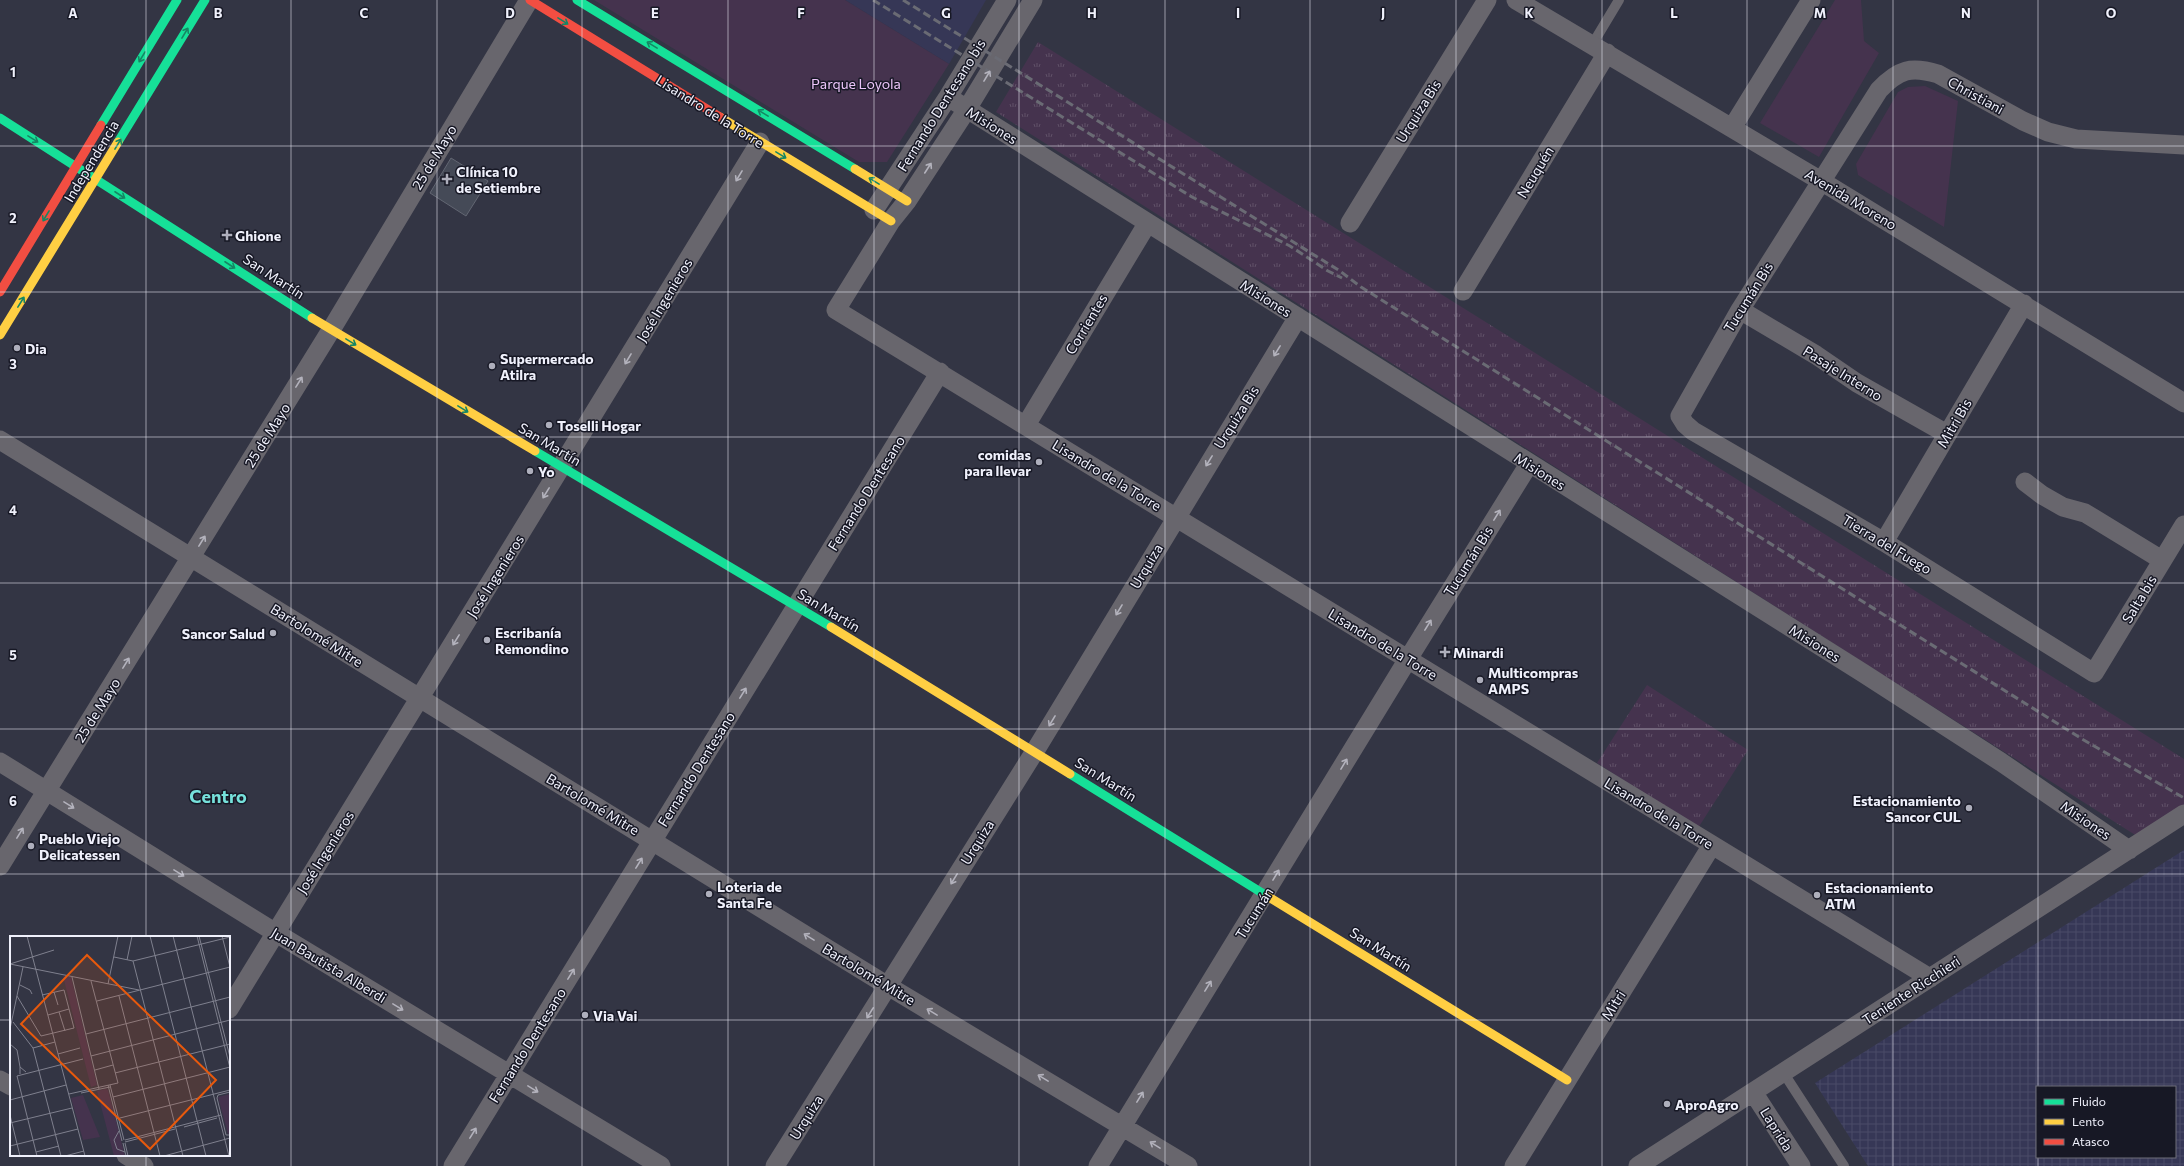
<svg xmlns="http://www.w3.org/2000/svg" width="2184" height="1166" font-family="Commissioner,sans-serif">
<style>
.built{fill:#363756}
.industrial{fill:url(#industrial-grid);fill-rule:evenodd}
.grass{fill:url(#grass-tufts)}
.park{fill:#45334e}
.building{fill:#454a57;stroke:#626672}
.lines{fill:none;stroke-linecap:round;stroke-linejoin:round}
.lane{stroke:#68666d;stroke-width:10}
.street{stroke:#68666d;stroke-width:19}
.fast{stroke:#16e098;stroke-width:9}
.slow{stroke:#ffcf43;stroke-width:9}
.jam{stroke:#f24e42;stroke-width:9}
.rail{stroke:#6a6b74;stroke-width:3;stroke-dasharray:8 4;stroke-linecap:butt}
.oneway{stroke:#168664}
.oneway2{stroke:#b3b2bc}
.grid{fill:none;stroke:#f0f1fc;stroke-width:1;stroke-opacity:0.55}
.poi-dot{fill:#aeafbc;stroke:#171825;stroke-width:1.5}
.labels{text-anchor:middle;dominant-baseline:central;stroke-width:3;stroke-linejoin:round;paint-order:stroke}
.park-label{font-size:14px;fill:#ebc5f9;stroke:#171825}
.street-label{font-size:14px;fill:#f0f1fc;stroke:#171825}
.poi-label{font-size:14px;font-weight:bold;fill:#f0f1fc;stroke:#171825;text-anchor:start}
.district-label{font-size:18px;font-weight:bold;fill:#76e1db;stroke:#171825}
.inset-road{fill:none;stroke:#7f808e;stroke-width:1}
.view{fill:#e8590c;fill-opacity:0.15;stroke:#e8590c;stroke-width:2}
.inset-edge{fill:none;stroke:#f0f1fc;stroke-width:2}
.grid-label{font-size:13px;text-anchor:middle;font-weight:bold;fill:#f0f1fc;stroke:#171825;stroke-width:3;stroke-linejoin:round;paint-order:stroke}
</style>
<defs>
<pattern id="industrial-grid" width="8" height="8" patternUnits="userSpaceOnUse"><rect width="8" height="8" fill="#363756"/><path d="M0 4h8M4 0v8" fill="none" stroke="#4a4b67"/></pattern>
<pattern id="grass-tufts" width="24" height="20" patternUnits="userSpaceOnUse"><rect width="24" height="20" fill="#45334e"/><path d="M3 7l-1-3M5 7V3M7 7l1-3M15 17l-1-3M17 17v-4M19 17l1-3" fill="none" stroke="#605168"/></pattern>
</defs>
<rect width="100%" height="100%" fill="#333544"/>
<path class="built" d="M845,0H986L949,64Z"/>
<path class="industrial" d="M2184,850V1166H1868L1815,1083ZM2037,1087H2175V1157H2037Z"/>
<path class="grass" d="M1038,42L2184,759V810L2140,838L996,112Z
M1647,685L1748,750L1698,828L1597,763Z"/>
<path class="park" d="M594,0H845L949,64L887,162H859Z
M1835,0H1861L1864,41L1879,53L1819,157L1760,123Z
M1925,86L1958,101L1944,227L1858,175L1856,164L1898,92L1908,87Z"/>
<path class="building" d="M451,158L488,181L466,216L430,193Z"/>
<g class="lines">
<path class="lane" d="M1592,45L1619,0
M1783,1072L1844,1166"/>
<path class="street" d="M1033,0L967,109L907,201L891,221L836,310L1930,978
M1516,0L1821,181L2184,403
M948,97L1863,673L2001,762L2129,850
M1732,128L1811,0
M2184,145L2076,139L2048,132L2023,121L1938,74C1911,66 1899,69 1879,90L1740,310L1680,416L1685,424L1693,431L1884,542L2094,673L2184,525
M874,210L948,97L1007,0
M1350,223L1487,0
M1463,291L1607,53
M1740,310L1816,355L1857,383L1947,434
M1026,425L1147,224
M0,440L888,986L1188,1166
M2025,482L2042,495L2063,507L2085,513L2162,560
M1884,542L2024,304
M0,762L276,933L661,1166
M0,866L331,330L529,0
M229,1009L760,142
M0,1080L11,1086
M1753,1092L1801,1166
M126,1155L144,1166
M453,1166L940,372
M775,1166L1035,751L1298,317
M1098,1166L1408,659L1529,464
M1514,1166L1712,845
M1638,1166L2184,814"/>
<path class="fast" d="M577,0L855,169
M0,118L312,318
M101,125L177,0
M118,142L205,0
M535,451L831,627
M1070,774L1267,896"/>
<path class="slow" d="M720,117L891,221
M855,169L907,201
M312,318L535,451
M0,335L118,142
M831,627L1070,774
M1267,896L1567,1080"/>
<path class="jam" d="M530,0L720,117
M0,292L101,125"/>
<path class="rail" d="M873,0L1192,197L1290,246L1328,271L1342,278
M903,0L1340,271L1361,287L2082,739L2184,798"/>
</g>
<defs><path id="oneway-shaft" d="M-6 0H5M1.5-3L5.5 0L1.5 3" fill="none" stroke-width="1.6" stroke-linecap="round" stroke-linejoin="round"/></defs>
<g class="oneway">
<use href="#oneway-shaft" transform="translate(563 21) rotate(32)"/>
<use href="#oneway-shaft" transform="translate(185 33) rotate(-59)"/>
<use href="#oneway-shaft" transform="translate(652 45) rotate(-149)"/>
<use href="#oneway-shaft" transform="translate(142 57) rotate(121)"/>
<use href="#oneway-shaft" transform="translate(763 113) rotate(-149)"/>
<use href="#oneway-shaft" transform="translate(33 139) rotate(32)"/>
<use href="#oneway-shaft" transform="translate(118 144) rotate(-59)"/>
<use href="#oneway-shaft" transform="translate(781 155) rotate(31)"/>
<use href="#oneway-shaft" transform="translate(874 181) rotate(-149)"/>
<use href="#oneway-shaft" transform="translate(120 195) rotate(33)"/>
<use href="#oneway-shaft" transform="translate(46 216) rotate(121)"/>
<use href="#oneway-shaft" transform="translate(230 265) rotate(33)"/>
<use href="#oneway-shaft" transform="translate(21 302) rotate(-58)"/>
<use href="#oneway-shaft" transform="translate(351 342) rotate(31)"/>
<use href="#oneway-shaft" transform="translate(463 409) rotate(31)"/>
</g>
<g class="oneway2">
<use href="#oneway-shaft" transform="translate(987 76) rotate(-59)"/>
<use href="#oneway-shaft" transform="translate(928 168) rotate(-57)"/>
<use href="#oneway-shaft" transform="translate(739 176) rotate(121)"/>
<use href="#oneway-shaft" transform="translate(1277 351) rotate(122)"/>
<use href="#oneway-shaft" transform="translate(628 359) rotate(121)"/>
<use href="#oneway-shaft" transform="translate(299 382) rotate(-58)"/>
<use href="#oneway-shaft" transform="translate(1209 461) rotate(122)"/>
<use href="#oneway-shaft" transform="translate(546 493) rotate(122)"/>
<use href="#oneway-shaft" transform="translate(1497 515) rotate(-58)"/>
<use href="#oneway-shaft" transform="translate(202 541) rotate(-58)"/>
<use href="#oneway-shaft" transform="translate(1119 610) rotate(121)"/>
<use href="#oneway-shaft" transform="translate(1428 625) rotate(-58)"/>
<use href="#oneway-shaft" transform="translate(456 640) rotate(122)"/>
<use href="#oneway-shaft" transform="translate(126 663) rotate(-58)"/>
<use href="#oneway-shaft" transform="translate(743 693) rotate(-58)"/>
<use href="#oneway-shaft" transform="translate(1052 721) rotate(121)"/>
<use href="#oneway-shaft" transform="translate(1344 764) rotate(-59)"/>
<use href="#oneway-shaft" transform="translate(69 805) rotate(32)"/>
<use href="#oneway-shaft" transform="translate(20 833) rotate(-58)"/>
<use href="#oneway-shaft" transform="translate(639 863) rotate(-58)"/>
<use href="#oneway-shaft" transform="translate(179 873) rotate(32)"/>
<use href="#oneway-shaft" transform="translate(1276 875) rotate(-59)"/>
<use href="#oneway-shaft" transform="translate(954 879) rotate(122)"/>
<use href="#oneway-shaft" transform="translate(809 937) rotate(-148)"/>
<use href="#oneway-shaft" transform="translate(571 974) rotate(-58)"/>
<use href="#oneway-shaft" transform="translate(1208 986) rotate(-58)"/>
<use href="#oneway-shaft" transform="translate(398 1007) rotate(31)"/>
<use href="#oneway-shaft" transform="translate(932 1012) rotate(-149)"/>
<use href="#oneway-shaft" transform="translate(870 1013) rotate(122)"/>
<use href="#oneway-shaft" transform="translate(1043 1078) rotate(-149)"/>
<use href="#oneway-shaft" transform="translate(533 1089) rotate(31)"/>
<use href="#oneway-shaft" transform="translate(1140 1097) rotate(-58)"/>
<use href="#oneway-shaft" transform="translate(473 1133) rotate(-58)"/>
<use href="#oneway-shaft" transform="translate(1155 1145) rotate(-148)"/>
</g>
<path class="grid" d="M146,0V937M291,0V1166M437,0V1166M582,0V1166M728,0V1166M874,0V1166M1019,0V1166M1165,0V1166M1310,0V1166M1456,0V1166M1602,0V1166M1747,0V1166M1893,0V1166M2038,0V1087M0,146H2184M0,292H2184M0,437H2184M0,583H2184M0,729H2184M0,874H2184M0,1020H11M229,1020H2184M146,1155V1166M2038,1157V1166"/>
<g class="poi-dot">
<path d="M445 173h4v4h4v4h-4v4h-4v-4h-4v-4h4z"/>
<path d="M225 229h4v4h4v4h-4v4h-4v-4h-4v-4h4z"/>
<circle cx="17" cy="348" r="4"/>
<circle cx="492" cy="366" r="4"/>
<circle cx="549" cy="425" r="4"/>
<circle cx="1039" cy="462" r="4"/>
<circle cx="530" cy="471" r="4"/>
<circle cx="273" cy="633" r="4"/>
<circle cx="487" cy="640" r="4"/>
<path d="M1443 646h4v4h4v4h-4v4h-4v-4h-4v-4h4z"/>
<circle cx="1480" cy="680" r="4"/>
<circle cx="1969" cy="808" r="4"/>
<circle cx="31" cy="846" r="4"/>
<circle cx="709" cy="894" r="4"/>
<circle cx="1817" cy="895" r="4"/>
<circle cx="585" cy="1015" r="4"/>
<circle cx="1667" cy="1104" r="4"/>
</g>
<g class="labels">
<g class="park-label">
<text x="856" y="83">Parque Loyola</text>
</g>
<g class="street-label">
<text transform="translate(1976 95) rotate(29)">Christiani</text>
<text transform="translate(941 105) rotate(-58)">Fernando Dentesano bis</text>
<text transform="translate(710 111) rotate(32)">Lisandro de la Torre</text>
<text transform="translate(1418 111) rotate(-58)">Urquiza Bis</text>
<text transform="translate(992 125) rotate(32)">Misiones</text>
<text transform="translate(434 157) rotate(-59)">25 de Mayo</text>
<text transform="translate(91 161) rotate(-59)">Independencia</text>
<text transform="translate(1535 172) rotate(-59)">Neuquén</text>
<text transform="translate(1851 199) rotate(31)">Avenida Moreno</text>
<text transform="translate(274 276) rotate(33)">San Martín</text>
<text transform="translate(1748 297) rotate(-58)">Tucumán Bis</text>
<text transform="translate(1266 298) rotate(32)">Misiones</text>
<text transform="translate(664 300) rotate(-59)">José Ingenieros</text>
<text transform="translate(1086 324) rotate(-59)">Corrientes</text>
<text transform="translate(1843 373) rotate(32)">Pasaje Interno</text>
<text transform="translate(1236 417) rotate(-58)">Urquiza Bis</text>
<text transform="translate(1954 423) rotate(-60)">Mitri Bis</text>
<text transform="translate(267 435) rotate(-58)">25 de Mayo</text>
<text transform="translate(550 444) rotate(31)">San Martín</text>
<text transform="translate(1540 471) rotate(32)">Misiones</text>
<text transform="translate(1107 475) rotate(31)">Lisandro de la Torre</text>
<text transform="translate(866 493) rotate(-58)">Fernando Dentesano</text>
<text transform="translate(1887 544) rotate(31)">Tierra del Fuego</text>
<text transform="translate(1468 561) rotate(-58)">Tucumán Bis</text>
<text transform="translate(1146 566) rotate(-59)">Urquiza</text>
<text transform="translate(495 576) rotate(-58)">José Ingenieros</text>
<text transform="translate(2139 599) rotate(-59)">Salta bis</text>
<text transform="translate(829 610) rotate(31)">San Martín</text>
<text transform="translate(317 635) rotate(32)">Bartolomé Mitre</text>
<text transform="translate(1815 643) rotate(32)">Misiones</text>
<text transform="translate(1383 644) rotate(31)">Lisandro de la Torre</text>
<text transform="translate(97 710) rotate(-58)">25 de Mayo</text>
<text transform="translate(696 769) rotate(-58)">Fernando Dentesano</text>
<text transform="translate(1106 779) rotate(32)">San Martín</text>
<text transform="translate(593 804) rotate(31)">Bartolomé Mitre</text>
<text transform="translate(1659 813) rotate(31)">Lisandro de la Torre</text>
<text transform="translate(2086 820) rotate(34)">Misiones</text>
<text transform="translate(977 842) rotate(-58)">Urquiza</text>
<text transform="translate(325 852) rotate(-58)">José Ingenieros</text>
<text transform="translate(1254 913) rotate(-58)">Tucumán</text>
<text transform="translate(1381 949) rotate(32)">San Martín</text>
<text transform="translate(329 965) rotate(31)">Juan Bautista Alberdi</text>
<text transform="translate(869 974) rotate(31)">Bartolomé Mitre</text>
<text transform="translate(1911 990) rotate(-33)">Teniente Ricchieri</text>
<text transform="translate(1613 1005) rotate(-58)">Mitri</text>
<text transform="translate(527 1045) rotate(-58)">Fernando Dentesano</text>
<text transform="translate(806 1117) rotate(-58)">Urquiza</text>
<text transform="translate(1777 1129) rotate(58)">Laprida</text>
</g>
<g class="poi-label">
<text x="456" y="171">Clínica 10<tspan x="456" dy="16">de Setiembre</tspan></text>
<text x="235" y="235">Ghione</text>
<text x="25" y="348">Dia</text>
<text x="500" y="358">Supermercado<tspan x="500" dy="16">Atilra</tspan></text>
<text x="557" y="425">Toselli Hogar</text>
<text x="1031" y="454" text-anchor="end">comidas<tspan x="1031" dy="16">para llevar</tspan></text>
<text x="538" y="471">Yo</text>
<text x="495" y="632">Escribanía<tspan x="495" dy="16">Remondino</tspan></text>
<text x="265" y="633" text-anchor="end">Sancor Salud</text>
<text x="1453" y="652">Minardi</text>
<text x="1488" y="672">Multicompras<tspan x="1488" dy="16">AMPS</tspan></text>
<text x="1961" y="800" text-anchor="end">Estacionamiento<tspan x="1961" dy="16">Sancor CUL</tspan></text>
<text x="39" y="838">Pueblo Viejo<tspan x="39" dy="16">Delicatessen</tspan></text>
<text x="717" y="886">Loteria de<tspan x="717" dy="16">Santa Fe</tspan></text>
<text x="1825" y="887">Estacionamiento<tspan x="1825" dy="16">ATM</tspan></text>
<text x="593" y="1015">Via Vai</text>
<text x="1675" y="1104">AproAgro</text>
</g>
<g class="district-label">
<text x="218" y="796">Centro</text>
</g>
</g>
<g transform="translate(10 936)">
<rect width="220" height="220" fill="#333544"/>
<path d="M53,40L61,41L87,149L81,151Z" fill="#45334e"/>
<path d="M96,153L98,154L115,220H104L87,155ZM220,158V197L218,198L208,161ZM73,159L90,201L73,204L61,162Z" fill="#45334e"/>
<path class="inset-road" d="M17,0L75,220M140,0L196,220M163,0L219,220M187,0L220,132M189,0L220,121M212,0L220,31M104,21L123,25L220,1M117,24L122,0M123,25L173,220M0,28L129,54M0,28L44,14M62,41L89,153M98,48L108,0M10,49L20,54L22,58M44,56L48,69M7,60L31,100L64,92L54,54L32,59M109,60L150,220M87,65L220,31M49,76L55,95M38,79L59,73M3,86L23,112L51,220M0,93L13,31M76,98L220,61M0,108L7,114L10,131M23,112L45,106M48,118L70,112M81,120L220,84M85,134L103,129M105,137L220,108M10,138V131L16,136M98,149L112,205M100,149L114,204M220,156L208,159L207,162L216,199H220M71,157L100,151M59,158L108,147L81,45M103,161L220,131M0,164L56,149M0,179L10,220M106,183L220,154M0,187L62,172M174,191L207,182M109,195L104,204L107,213L115,216M115,204L211,179M115,206L165,193M113,207L116,220M115,207L118,220M0,210L68,193M26,216L49,210M27,220L7,140L73,123M55,220L74,215M154,220L220,202"/>
<path class="view" d="M77,19L206,144L140,213L11,88Z"/>
<rect width="220" height="220" class="inset-edge"/>
</g>
<g class="grid-label">
<text x="73" y="18">A</text>
<text x="218" y="18">B</text>
<text x="364" y="18">C</text>
<text x="510" y="18">D</text>
<text x="655" y="18">E</text>
<text x="801" y="18">F</text>
<text x="946" y="18">G</text>
<text x="1092" y="18">H</text>
<text x="1238" y="18">I</text>
<text x="1383" y="18">J</text>
<text x="1529" y="18">K</text>
<text x="1674" y="18">L</text>
<text x="1820" y="18">M</text>
<text x="1966" y="18">N</text>
<text x="2111" y="18">O</text>
<text x="13" y="77">1</text>
<text x="13" y="223">2</text>
<text x="13" y="369">3</text>
<text x="13" y="515">4</text>
<text x="13" y="660">5</text>
<text x="13" y="806">6</text>
</g>
<rect x="2036" y="1086" width="140" height="72" fill="#171825" stroke="#6e6f7b"/>
<rect x="2044" y="1099" width="20" height="6" fill="#16e098" stroke="#6e6f7b"/>
<text x="2072" y="1106" font-size="12" fill="#f0f1fc">Fluido</text>
<rect x="2044" y="1119" width="20" height="6" fill="#ffcf43" stroke="#6e6f7b"/>
<text x="2072" y="1126" font-size="12" fill="#f0f1fc">Lento</text>
<rect x="2044" y="1139" width="20" height="6" fill="#f24e42" stroke="#6e6f7b"/>
<text x="2072" y="1146" font-size="12" fill="#f0f1fc">Atasco</text>
</svg>
